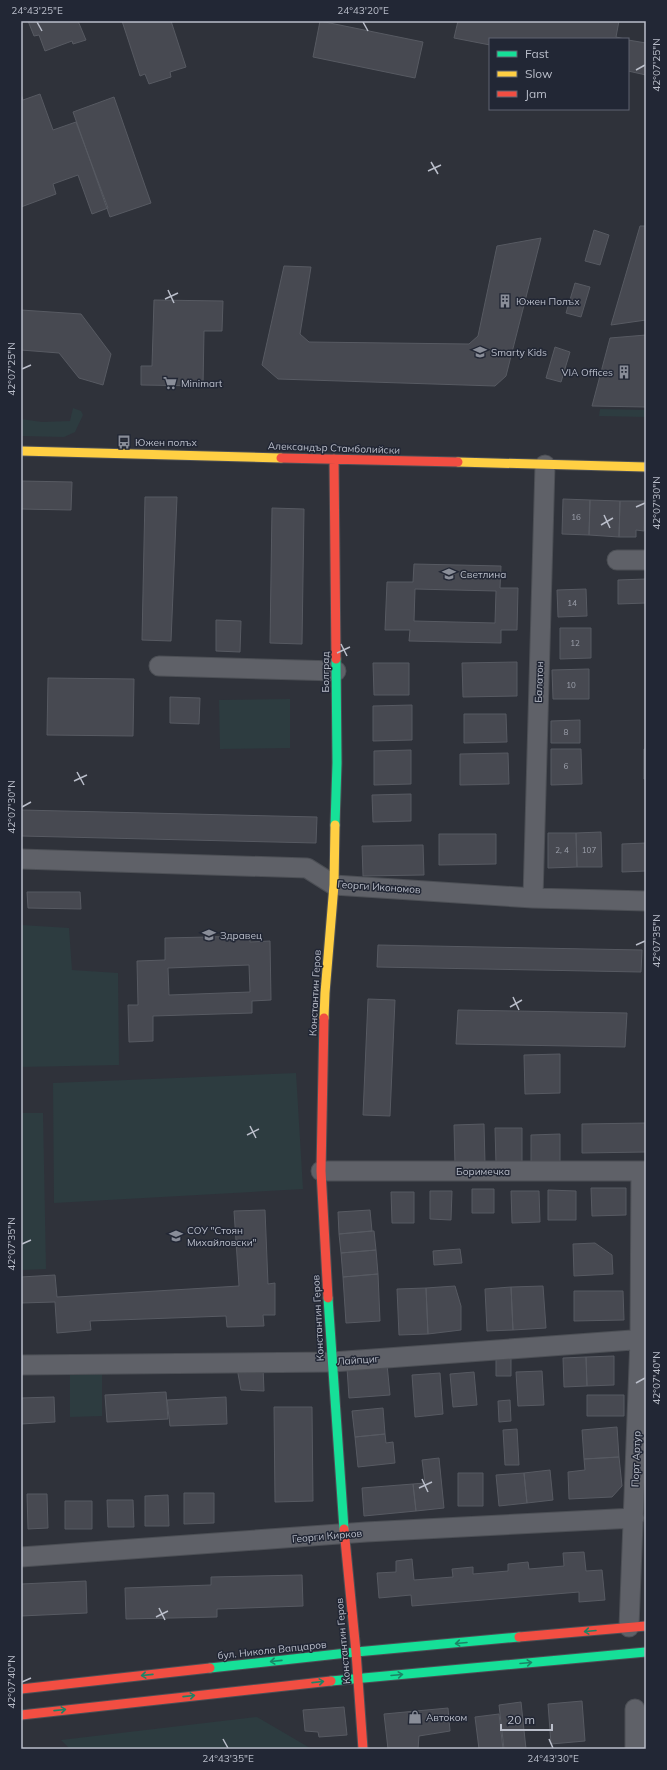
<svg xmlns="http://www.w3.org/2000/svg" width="667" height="1770" font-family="Mulish,sans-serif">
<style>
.green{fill:#2d3c40}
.building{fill:#474951;stroke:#575a62;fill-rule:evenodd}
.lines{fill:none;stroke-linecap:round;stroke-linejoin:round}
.street-casing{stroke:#4c4f55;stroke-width:21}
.fast-casing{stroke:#4c4f55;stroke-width:11}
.slow-casing{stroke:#4c4f55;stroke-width:11}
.jam-casing{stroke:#4c4f55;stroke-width:11}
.street{stroke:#5f6168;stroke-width:19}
.fast{stroke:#16e098;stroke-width:9}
.slow{stroke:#ffcf43;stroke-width:9}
.jam{stroke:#f24e42;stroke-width:9}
.oneway{stroke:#1c8466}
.ticks{fill:none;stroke:#babeca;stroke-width:1.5}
.labels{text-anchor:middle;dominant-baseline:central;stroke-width:3;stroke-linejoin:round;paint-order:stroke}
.number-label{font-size:8px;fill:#9da1ac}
.poi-label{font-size:10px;fill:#babeca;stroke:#222735;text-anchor:start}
.street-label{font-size:10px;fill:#babeca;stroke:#222735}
.neatline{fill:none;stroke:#babeca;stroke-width:1.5}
.ticks-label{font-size:10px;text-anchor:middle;fill:#babeca}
</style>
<rect width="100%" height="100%" fill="#2f323a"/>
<path class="green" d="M73,408L81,411L83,415L75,432L64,437L21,436V419L42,422L70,421Z
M600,409L646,410V417L599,416Z
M290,699V748L220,749L219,700Z
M21,925L69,928L72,970L118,973L119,1065L21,1067Z
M296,1073L303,1189L54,1203L53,1083Z
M21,1113H43L46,1269L21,1270Z
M70,1365H102V1416L70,1417Z
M257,1717L310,1748L70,1749L61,1740Z"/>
<path class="building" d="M28,21H78L86,40L73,44L72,41L45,51L39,35L34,36Z
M122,21H171L186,67L170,72L171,77L149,84L145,74L140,76Z
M320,21L423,42L415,78L313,57Z
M458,21H619L616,37L625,39H490V45L454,38Z
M628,40L646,43V75L628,71Z
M21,94L23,100L40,94L53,130L76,122L108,208L92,214L78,175L53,184L56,194L21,207Z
M114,97L151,203L110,217L73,112Z
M640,226H646V320L611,325Z
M594,230L609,235L600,265L585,261Z
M541,238L506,376L495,386L278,379L262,365L284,266L311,267L300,334L309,342L469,344L478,336L497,246Z
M575,283L590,287L581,317L566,313Z
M154,300L223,301L222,331H204L203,386L141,385V366H152Z
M21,310L81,314L111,354L103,385L79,378L59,353L21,350Z
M646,335V407L592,406L610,338Z
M555,347L570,352L561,382L546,378Z
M21,481L72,482L71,510L21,509Z
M145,497H177L171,641L142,640Z
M563,499L590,500L589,535L562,534Z
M590,500L620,501L619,537L589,535Z
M620,501H645L644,531L636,530V537H619Z
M272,508L304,509L302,644L270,643Z
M414,564L501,566L500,588H518L517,630H501V643L409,641L410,630H385L387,582H413ZM415,589L496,591L495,623L414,621Z
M646,579V603L618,604V580Z
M586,589L587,616L558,617L557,590Z
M216,620L241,621L240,652L216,651Z
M560,628H591V658L560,659Z
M517,662V696L463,697L462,663Z
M373,663H409V695H374Z
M589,669V699H553L552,670Z
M48,678L134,679L133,736L47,735Z
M170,697L200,698L199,724L170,723Z
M412,705V740L373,741V706Z
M464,714H506L507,742L464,743Z
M580,720V743H551V721Z
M551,749H581L582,784L551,785Z
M644,749H646V779H644Z
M411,750V784L374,785V751Z
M508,753L509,784L460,785V754Z
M411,794V821L373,822L372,795Z
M21,810L317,817L316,843L21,836Z
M601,832L602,867H577L576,833Z
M548,833H576L577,867L548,868Z
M439,834H496V864L439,865Z
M646,843V871L622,872V844Z
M423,845L424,875L363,876L362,846Z
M27,892H80L81,909L28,908Z
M250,936V942L270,941L271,1000L252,1001V1013L153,1016V1041L129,1042L128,1005H138L137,961L165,960V938ZM249,965L250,992L169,995L168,968Z
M378,945L642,950L641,972L377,967Z
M368,999L395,1000L390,1116L363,1115Z
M458,1010L627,1013L625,1047L456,1044Z
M560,1054V1093L525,1094L524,1055Z
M646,1123V1152L582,1153V1124Z
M484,1124L485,1164L455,1165L454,1125Z
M495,1128H522V1164H496Z
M560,1134V1165L531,1166V1135Z
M591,1188H626V1215L592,1216Z
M472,1189H494V1213H472Z
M548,1190L576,1191V1220H548Z
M430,1191H452L451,1220L430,1219Z
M511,1191H539L540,1222L512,1223Z
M391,1192H414V1223H392Z
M265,1210L268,1284L275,1283V1315H263L264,1326L227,1327L226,1316L90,1321L91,1330L57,1333L55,1302L21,1303V1277L55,1275L57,1297L239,1286L234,1211Z
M370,1210L372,1231L339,1234L338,1212Z
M372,1231H374L376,1250L341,1253L339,1234Z
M595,1243L612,1255L613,1274L574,1276L573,1244Z
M460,1249L462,1263L434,1265L433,1251Z
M376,1250L378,1274L343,1277L341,1253Z
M378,1274L380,1321L346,1323L343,1277Z
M455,1286L461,1306V1330L428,1334L426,1288Z
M543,1286L546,1328L513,1330L511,1287Z
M511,1287L513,1330L487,1331L485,1289Z
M426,1288L428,1334L399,1335L397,1289Z
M574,1291H623L624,1320L574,1321Z
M496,1356H511V1376H496Z
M614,1356V1385L587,1386L586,1357Z
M586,1357L587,1386L564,1387L563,1358Z
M387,1364L390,1395L349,1398L347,1368Z
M263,1367L264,1391L241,1390L237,1368Z
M542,1371L544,1405L518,1406L516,1372Z
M474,1372L477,1405L453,1407L450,1374Z
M440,1373L443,1414L415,1417L412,1375Z
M166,1392L168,1419L107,1422L105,1395Z
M587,1395H624V1416H587Z
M54,1397L55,1422L21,1424V1398Z
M226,1397L227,1424L170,1426L167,1400Z
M510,1400L511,1421L499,1422L498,1401Z
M274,1407H312L313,1501L275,1502Z
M383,1408L385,1434L355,1437L352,1411Z
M617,1427L619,1457L584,1459L582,1430Z
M517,1429L519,1465H505L503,1430Z
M385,1434L386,1443L393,1442L395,1463L358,1467L355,1437Z
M619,1457L622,1486L612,1497L569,1499L568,1472L585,1470L584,1459Z
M439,1458L444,1508L416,1511L413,1484L425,1483L422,1460Z
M550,1470L553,1500L527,1503L524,1473Z
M458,1473H483V1506H458Z
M524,1473L527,1503L499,1506L496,1475Z
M413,1484L416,1511L364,1516L362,1488Z
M184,1493H214V1523L184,1524Z
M27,1494H47L48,1528L28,1529Z
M168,1495L169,1526H145V1496Z
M107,1500H133L134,1527H108Z
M65,1501H92V1529H65Z
M584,1552L586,1571L602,1570L605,1600L579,1602V1592L412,1606L411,1595L379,1598L377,1573L396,1572V1561L412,1559L414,1580L453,1577L452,1569L473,1567V1574L508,1571V1564L528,1562L529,1569L564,1566L563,1553Z
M302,1575L303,1606L217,1609V1617L126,1619L125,1588L211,1585V1577Z
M86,1581L87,1613L21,1616V1584Z
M582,1701L585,1741L551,1744L548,1704Z
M521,1702L526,1749H504L499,1705Z
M344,1707L347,1735L319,1737L318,1732L305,1731L303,1710Z
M448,1708L450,1731L419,1736L418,1749H388L384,1714Z
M499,1714L503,1749H479L475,1717Z"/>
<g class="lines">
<g class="street-casing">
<path id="street" d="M617,560H646
M159,666L336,671
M21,859L307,868L334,885L533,898L646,901
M533,898L545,465
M321,1171H646
M21,1365L332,1362L646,1339
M21,1557L366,1532L634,1518
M629,1627L640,1339L641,1171
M635,1709V1749"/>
</g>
<g class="fast-casing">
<path id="fast" d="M335,825L337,763L336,659
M328,1298L344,1529
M210,1668L356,1652L519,1637
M331,1681L646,1652"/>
</g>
<g class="slow-casing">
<path id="slow" d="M21,451L281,458
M458,462L646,467
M324,1018L325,993L334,885L335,825"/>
</g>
<g class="jam-casing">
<path id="jam" d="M281,458L458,462
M334,459L336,659
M324,1018L321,1171L328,1298
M344,1529L356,1652L363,1749
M519,1637L646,1626
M21,1689L210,1668
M21,1715L331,1681"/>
</g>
<use href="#street" class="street"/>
<use href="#fast" class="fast"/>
<use href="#slow" class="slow"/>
<use href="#jam" class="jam"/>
</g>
<defs><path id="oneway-shaft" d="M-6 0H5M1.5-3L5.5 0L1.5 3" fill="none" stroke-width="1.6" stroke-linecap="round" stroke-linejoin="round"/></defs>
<g class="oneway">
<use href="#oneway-shaft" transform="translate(590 1631) rotate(175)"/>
<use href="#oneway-shaft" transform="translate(461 1643) rotate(175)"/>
<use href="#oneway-shaft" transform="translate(276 1661) rotate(174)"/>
<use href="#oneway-shaft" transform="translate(526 1663) rotate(-5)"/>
<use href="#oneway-shaft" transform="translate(147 1675) rotate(174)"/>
<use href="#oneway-shaft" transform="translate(397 1675) rotate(-5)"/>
<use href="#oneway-shaft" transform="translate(318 1682) rotate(-6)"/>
<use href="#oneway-shaft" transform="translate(189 1696) rotate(-6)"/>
<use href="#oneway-shaft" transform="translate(60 1710) rotate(-6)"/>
</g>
<path class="ticks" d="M37,22L42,31M363,22L368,31M636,70L645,65M431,162L438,174M428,171L441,165M168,290L174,303M165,299L178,293M22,369L31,365M636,507L645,503M604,515L610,528M601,525L613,518M341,644L347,656M337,653L350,647M77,772L84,785M74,781L87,775M22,807L31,802M636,945L645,941M513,997L519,1010M510,1007L522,1000M250,1126L256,1138M247,1135L259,1129M22,1244L31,1240M636,1383L645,1378M422,1479L428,1492M419,1488L432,1482M159,1608L165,1620M156,1617L168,1611M22,1682L31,1678M223,1739L228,1748M549,1739L553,1748"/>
<defs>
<g id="building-bare" transform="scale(1.08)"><path d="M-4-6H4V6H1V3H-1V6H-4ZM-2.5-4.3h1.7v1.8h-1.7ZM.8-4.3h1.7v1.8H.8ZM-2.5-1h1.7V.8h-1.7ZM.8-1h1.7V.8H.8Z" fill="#898d98" stroke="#222735" stroke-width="2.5" paint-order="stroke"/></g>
<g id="school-bare" transform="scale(1.08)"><path d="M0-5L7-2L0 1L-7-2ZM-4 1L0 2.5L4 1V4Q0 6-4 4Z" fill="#898d98" stroke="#222735" stroke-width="2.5" paint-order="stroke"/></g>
<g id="supermarket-bare" transform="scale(1.08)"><path d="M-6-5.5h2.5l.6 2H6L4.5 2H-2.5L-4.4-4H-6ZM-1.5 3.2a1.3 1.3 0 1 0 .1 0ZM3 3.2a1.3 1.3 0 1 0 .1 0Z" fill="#898d98" stroke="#222735" stroke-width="2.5" paint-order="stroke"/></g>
<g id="bus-bare" transform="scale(1.08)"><path d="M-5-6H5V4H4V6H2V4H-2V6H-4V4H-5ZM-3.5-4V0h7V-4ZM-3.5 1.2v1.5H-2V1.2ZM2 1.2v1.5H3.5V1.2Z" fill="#898d98" stroke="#222735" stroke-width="2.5" paint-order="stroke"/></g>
<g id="shop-bare" transform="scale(1.08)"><path d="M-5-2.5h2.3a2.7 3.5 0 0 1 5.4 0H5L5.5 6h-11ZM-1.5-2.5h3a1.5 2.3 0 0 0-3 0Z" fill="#898d98" stroke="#222735" stroke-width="2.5" paint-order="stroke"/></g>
</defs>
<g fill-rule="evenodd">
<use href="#building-bare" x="505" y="301"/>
<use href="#school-bare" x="480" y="352"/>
<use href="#building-bare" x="624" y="372"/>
<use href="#supermarket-bare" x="170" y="383"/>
<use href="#bus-bare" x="124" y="442"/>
<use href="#school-bare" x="449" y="574"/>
<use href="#school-bare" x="209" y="935"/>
<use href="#school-bare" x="176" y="1236"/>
<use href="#shop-bare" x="415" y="1717"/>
</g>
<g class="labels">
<g class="number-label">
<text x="576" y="517">16</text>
<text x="572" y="603">14</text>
<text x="575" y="643">12</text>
<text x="571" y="685">10</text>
<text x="566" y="732">8</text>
<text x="566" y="766">6</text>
<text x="562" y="850">2, 4</text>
<text x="589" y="850">107</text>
</g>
<g class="poi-label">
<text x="516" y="301">Южен Полъх</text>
<text x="491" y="352">Smarty Kids</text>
<text x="613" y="372" text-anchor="end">VIA Offices</text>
<text x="181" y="383">Minimart</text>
<text x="135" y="442">Южен полъх</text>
<text x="460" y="574">Светлина</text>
<text x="220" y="935">Здравец</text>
<text x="187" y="1230">СОУ "Стоян<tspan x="187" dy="12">Михайловски"</tspan></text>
<text x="426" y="1717">Автоком</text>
</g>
<g class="street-label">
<text transform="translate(334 448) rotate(2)">Александър Стамболийски</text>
<text transform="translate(325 672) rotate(-90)">Болград</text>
<text transform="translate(539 682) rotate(-88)">Балатон</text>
<text transform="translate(379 887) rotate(4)">Георги Икономов</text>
<text transform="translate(315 993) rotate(-87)">Константин Геров</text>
<text x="483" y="1171">Боримечка</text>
<text transform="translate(318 1318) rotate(-93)">Константин Геров</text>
<text transform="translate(358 1360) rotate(-4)">Лайпциг</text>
<text transform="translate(636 1459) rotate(-88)">Порт Артур</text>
<text transform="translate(327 1536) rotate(-5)">Георги Кирков</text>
<text transform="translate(343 1641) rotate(-95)">Константин Геров</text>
<text transform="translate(272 1650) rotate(-6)">бул. Никола Вапцаров</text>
</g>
</g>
<rect width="667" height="1770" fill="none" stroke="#222735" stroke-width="44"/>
<rect x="489" y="38" width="140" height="72" fill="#222735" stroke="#5f6371"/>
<rect x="497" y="51" width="20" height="6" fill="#16e098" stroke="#5f6371"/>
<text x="525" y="58" font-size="12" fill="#babeca">Fast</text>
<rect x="497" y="71" width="20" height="6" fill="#ffcf43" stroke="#5f6371"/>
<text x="525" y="78" font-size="12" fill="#babeca">Slow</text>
<rect x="497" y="91" width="20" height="6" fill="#f24e42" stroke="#5f6371"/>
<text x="525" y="98" font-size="12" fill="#babeca">Jam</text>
<path d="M501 1724v6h51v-6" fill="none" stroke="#babeca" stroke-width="2"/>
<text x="507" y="1724" font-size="12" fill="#babeca" stroke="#222735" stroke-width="3" paint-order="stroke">20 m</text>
<rect x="22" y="22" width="623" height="1726" class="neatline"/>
<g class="ticks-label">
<text x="37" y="14">24°43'25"E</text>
<text x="363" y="14">24°43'20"E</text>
<text transform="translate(656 65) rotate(-90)" y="4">42°07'25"N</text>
<text transform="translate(11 369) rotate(-90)" y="4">42°07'25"N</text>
<text transform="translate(656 503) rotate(-90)" y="4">42°07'30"N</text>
<text transform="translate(11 807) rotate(-90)" y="4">42°07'30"N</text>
<text transform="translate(656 941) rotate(-90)" y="4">42°07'35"N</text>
<text transform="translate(11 1244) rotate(-90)" y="4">42°07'35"N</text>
<text transform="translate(656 1378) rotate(-90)" y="4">42°07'40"N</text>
<text transform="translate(11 1682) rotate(-90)" y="4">42°07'40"N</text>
<text x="228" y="1762">24°43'35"E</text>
<text x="553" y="1762">24°43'30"E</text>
</g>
</svg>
